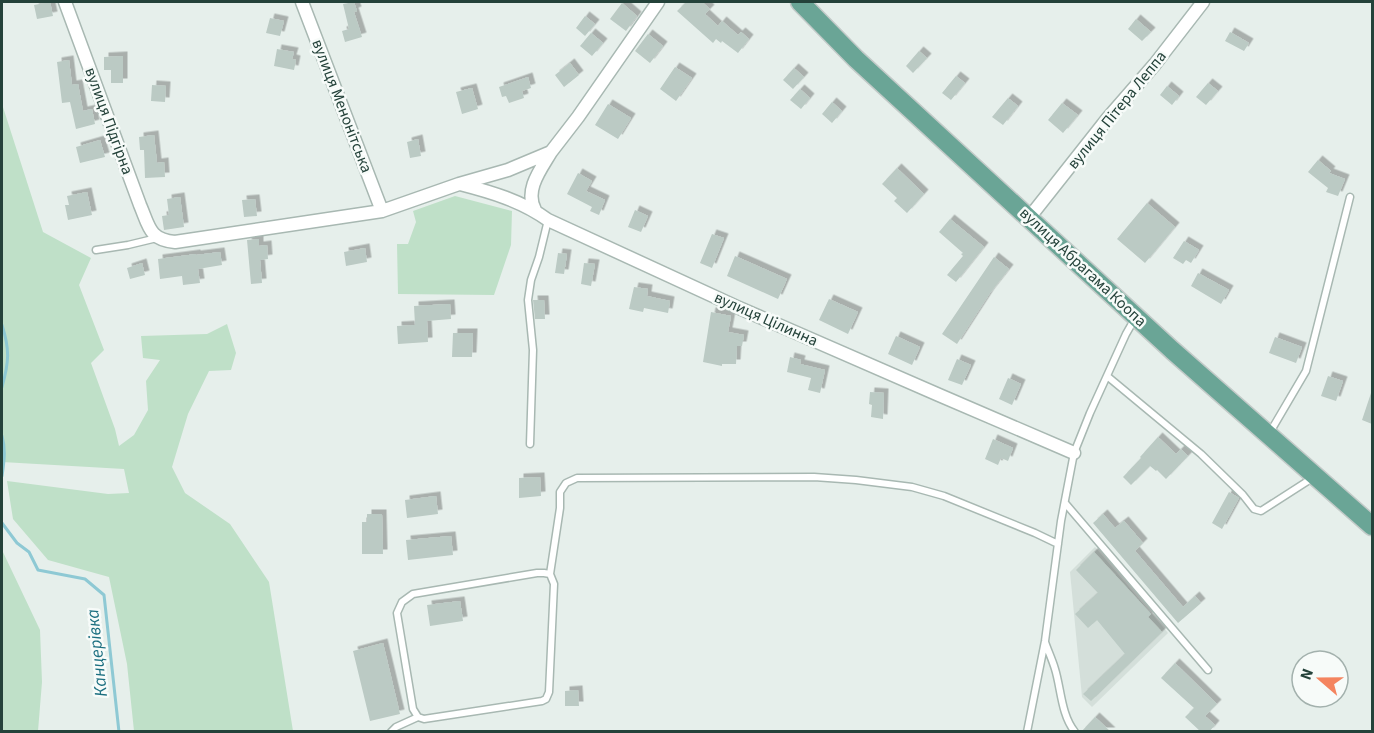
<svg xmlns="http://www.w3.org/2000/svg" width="1374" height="733" font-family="'Source Sans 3',sans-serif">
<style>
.built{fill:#d4dfda}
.green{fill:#bfe0c8}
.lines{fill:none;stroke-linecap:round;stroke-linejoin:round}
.stream{stroke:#8ec9d4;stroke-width:3}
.building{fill:#bbcac4;filter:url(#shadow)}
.service-casing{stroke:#a8b8b2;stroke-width:9}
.minor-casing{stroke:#a8b8b2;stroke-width:15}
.primary-casing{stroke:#c2cac8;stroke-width:21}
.service{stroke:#fff;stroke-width:6}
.minor{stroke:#fff;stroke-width:12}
.primary{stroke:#6aa596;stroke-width:18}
.labels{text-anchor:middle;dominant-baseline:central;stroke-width:5;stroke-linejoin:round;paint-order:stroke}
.street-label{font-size:16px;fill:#24423a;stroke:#f7fbf9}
.water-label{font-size:18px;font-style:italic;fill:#1c6f80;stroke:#f7fbf9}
</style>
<defs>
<filter id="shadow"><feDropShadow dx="4.5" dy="-4.5" stdDeviation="0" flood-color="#0004"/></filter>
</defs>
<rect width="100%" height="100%" fill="#e6efeb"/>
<path class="built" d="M1095,547L1168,633L1092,707L1082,697L1070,572Z"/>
<path class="green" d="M2,104L43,232L91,258L79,285L104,350L91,363L115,429L119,446L134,435L148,410L146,381L160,360L143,358L141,336L207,334L227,324L236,353L231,370L209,371L188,414L172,467L185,493L230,524L269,582L293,731H134L127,664L109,577L48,560L13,519L7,481L108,494L129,493L124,469L2,462Z
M455,196L512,211L511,245L494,295L398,294L397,244H408L416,222L413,211Z
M2,550L40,630L42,682L38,731H2Z"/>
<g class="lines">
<path class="stream" d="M2,325C10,350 9,362 2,387
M2,436C6,450 4,462 2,476
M2,523L17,543L29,552L38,570L85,579L104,595L119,732"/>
</g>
<path class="building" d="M50,2L53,16L37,19L34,5Z
M354,2L357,11L354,12L362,37L345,42L342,31L349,29L343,4Z
M686,2H702L710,9L705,14L718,26L722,21L738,35L741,32L749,39L738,53L722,41L721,43L716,39L713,43L677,11Z
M622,3L637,16L626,31L610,19Z
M585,16L595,24L585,36L576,28Z
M270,18L284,21L280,36L266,33Z
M1136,19L1151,32L1142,41L1128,29Z
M1230,32L1249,43L1244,51L1225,41Z
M591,33L603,43L592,56L580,46Z
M648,34L663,46L650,63L635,51Z
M277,49L294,52L292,59L296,60L294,70L274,66Z
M919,51L927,58L913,73L906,66Z
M123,56V83H111V70H104V57Z
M69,60L72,85L78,84L83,111L92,109L95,124L76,129L70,102L62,103L57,62Z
M570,63L579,75L564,87L555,75Z
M675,67L692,78L676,101L660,89Z
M794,68L804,77L793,89L783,80Z
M956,76L965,83L951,100L942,93Z
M528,77L531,88L522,91L524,98L509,103L506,96L502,97L499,87Z
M1208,83L1218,91L1206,105L1196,97Z
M152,85L166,86L165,102L151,101Z
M1167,86L1179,96L1172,105L1160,95Z
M472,88L478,109L462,114L456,92Z
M800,89L810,98L801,109L790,100Z
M1008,98L1018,106L1003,125L992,117Z
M832,102L842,111L832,123L822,114Z
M1062,103L1078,115L1063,133L1048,120Z
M608,104L631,118L618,139L595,125Z
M154,135L157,163L164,162L165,177L145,178L144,150H140L139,137Z
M418,139L421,156L410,158L407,142Z
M100,140L105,157L80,163L76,147Z
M1318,160L1331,171L1329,173L1345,179L1338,196L1326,192L1328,188L1308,172Z
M897,168L924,194L907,213L894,201L897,198L882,184Z
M578,173L592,181L586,191L605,200L599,215L590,211L592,207L567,194Z
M87,192L92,215L68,220L65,205H69L67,196Z
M180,197L184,227L164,230L162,216L169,215L167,199Z
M255,199L257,216L244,217L242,200Z
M1147,203L1175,227L1145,263L1117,239Z
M635,210L648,216L641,232L628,227Z
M950,219L984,247L956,282L947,275L963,256L961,254L963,253L939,232Z
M712,234L724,238L712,268L700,263Z
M259,239V246L267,245L268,259L260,260L262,283L251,284L247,240Z
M1184,241L1199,250L1191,263L1186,260L1183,264L1173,258Z
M365,248L367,262L346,266L344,252Z
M220,252L222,265L198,269L200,283L183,285L182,276L160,279L158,259L196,254V255Z
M558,253L567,254L564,274L555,273Z
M735,256L787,279L778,299L727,276Z
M994,257L1009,269L990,293L957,344L942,334Z
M142,263L145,275L130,279L127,268Z
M584,263L595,264L591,286L581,284Z
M1198,273L1229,290L1221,304L1191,286Z
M634,287L648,289L647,296L670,301L668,313L644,308L643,312L629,309Z
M829,299L858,312L848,334L819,320Z
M533,300H544L545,319H535Z
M450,304L451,319L427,321L428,342L398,344L397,326L415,325L414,306Z
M711,312L731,316L728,332L744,335L742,346H737L736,364H722V366L703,362Z
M453,333H473L472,357H452Z
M896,336L920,347L912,365L888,354Z
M1275,337L1302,347L1296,363L1269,353Z
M790,357L801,360L800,364L825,370L820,393L808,390L811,378L787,372Z
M957,359L971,365L962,385L948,380Z
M1328,376L1343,381L1336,401L1321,396Z
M1008,378L1021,384L1012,405L999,399Z
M870,392L884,393L883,419L871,417L872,405L869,404Z
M1371,393H1372V424L1362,420Z
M1158,437L1176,454L1181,449L1188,456L1166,479L1157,470L1156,471L1150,466L1131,485L1123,477L1141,458L1140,457Z
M993,439L1013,448L1008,461L1001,458L998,465L985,459Z
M540,477L541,496L519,498V478Z
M1229,492L1239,498L1222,529L1212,523Z
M436,496L438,514L407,518L405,500Z
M367,514H382L383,554H362V522H367Z
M1103,514L1115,528L1124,521L1143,543L1135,551L1183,607L1195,596L1201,603L1178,623L1093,523Z
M451,536L453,555L408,560L406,540Z
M1094,552L1151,614L1148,617L1162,632L1091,701L1083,694L1125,654L1097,620L1088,628L1075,614L1098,593L1076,570Z
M460,601L463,621L430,626L427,605Z
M383,643L400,714L370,721L353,651Z
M1175,663L1217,704L1205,716L1215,725L1209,732H1201L1185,717L1194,708L1161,678Z
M578,690L579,706H565V691Z
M1095,717L1111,732H1081Z"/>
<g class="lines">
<g class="service-casing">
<path id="service" d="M96,250L128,245L157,238
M1107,376L1201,454L1243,495L1254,509L1261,511L1314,477
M1269,434L1306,371L1350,197
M530,444L533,350L528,300L531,280L539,257L548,220
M1065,503L1208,670
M550,574L544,573H537L413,594L402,602L397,613L413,709L418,717L424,719L542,701L546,699L549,692L554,584L550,574L560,508V492L566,483L577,478L814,477L856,480L912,487L944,496L1035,533L1058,544
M1045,642C1048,651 1052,659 1055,669C1061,688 1061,715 1075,732
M391,732L396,727L418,717
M1027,732L1045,641L1061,521L1074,453L1090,413L1126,334L1134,320"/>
</g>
<g class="minor-casing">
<path id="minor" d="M65,2L140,205C149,226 149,240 175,242L382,211L459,184L508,170L551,152L578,117L658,2
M302,2L382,211
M460,184C491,192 522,201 548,220L737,307L939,395L1074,453
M535,210C524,190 541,169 551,152
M1029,218L1108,118L1155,64L1203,2"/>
</g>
<g class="primary-casing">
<path id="primary" d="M800,2L856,59L1172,350L1372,526"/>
</g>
<use href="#service" class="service"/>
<use href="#minor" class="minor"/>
<use href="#primary" class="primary"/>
</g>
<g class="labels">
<g class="street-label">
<text transform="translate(342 106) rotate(69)">вулиця Менонітська</text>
<text transform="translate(1117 110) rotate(-51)">вулиця Пітера Леппа</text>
<text transform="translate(109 121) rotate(70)">вулиця Підгірна</text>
<text transform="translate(1083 267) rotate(43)">вулиця Абрагама Коопа</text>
<text transform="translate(766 319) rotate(24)">вулиця Цілинна</text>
</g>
<g class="water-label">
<text transform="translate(97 653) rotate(-96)">Канцерівка</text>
</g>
</g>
<rect width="1374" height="733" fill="none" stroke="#24423a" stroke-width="6"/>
<g transform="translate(1320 679) rotate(290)"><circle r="28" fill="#f7fbf9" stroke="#a3b1ad" stroke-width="1.5"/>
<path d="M0-4.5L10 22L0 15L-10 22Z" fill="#f4845f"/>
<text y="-9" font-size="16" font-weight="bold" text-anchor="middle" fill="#24423a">N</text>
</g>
</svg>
